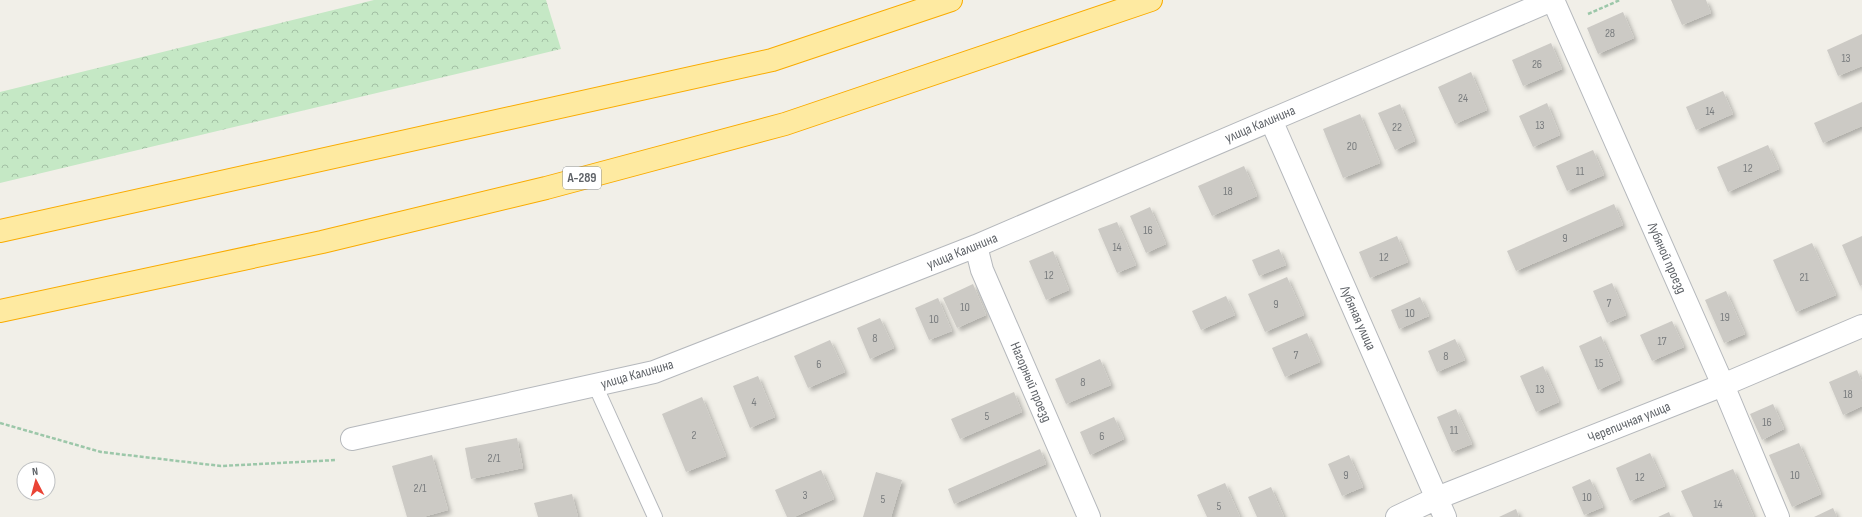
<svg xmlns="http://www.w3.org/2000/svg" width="1862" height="517" font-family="'Sofia Sans Condensed',sans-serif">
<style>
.forest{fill:url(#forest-crowns)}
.building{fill:#cccac5;filter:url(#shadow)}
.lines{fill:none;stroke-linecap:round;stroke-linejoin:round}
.service-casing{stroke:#b5b8bc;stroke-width:16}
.minor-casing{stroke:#b5b8bc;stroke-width:24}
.trunk-casing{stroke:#f9ab00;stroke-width:24}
.path{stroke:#9cc7a9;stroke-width:2.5;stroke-dasharray:4 2;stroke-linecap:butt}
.service{stroke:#fff;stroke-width:14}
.minor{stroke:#fff;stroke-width:22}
.trunk{stroke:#feeaa1;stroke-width:22}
.labels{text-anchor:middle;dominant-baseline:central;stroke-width:3.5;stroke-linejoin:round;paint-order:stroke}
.number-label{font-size:12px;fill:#7a7d7f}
.shield{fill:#fff;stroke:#8f9295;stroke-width:1}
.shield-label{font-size:13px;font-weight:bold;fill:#5f6368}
.street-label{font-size:14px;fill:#5f6368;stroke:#fff}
</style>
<defs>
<pattern id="forest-crowns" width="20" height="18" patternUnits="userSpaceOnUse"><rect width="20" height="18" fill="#c5e8c5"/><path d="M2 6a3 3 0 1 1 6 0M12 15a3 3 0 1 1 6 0" fill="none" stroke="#a3c0a4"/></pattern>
<filter id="shadow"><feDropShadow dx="3.5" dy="3.5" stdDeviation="2" flood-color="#0004"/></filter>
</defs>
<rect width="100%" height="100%" fill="#f1efe8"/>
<path class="forest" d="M374,0H546L561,49L0,183V92Z"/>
<path class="building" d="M1671,0H1706L1711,13L1682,25Z
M1623,12L1634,38L1598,54L1587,28Z
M1862,34V66L1838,76L1827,50Z
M1551,43L1562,69L1523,86L1512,60Z
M1471,72L1487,110L1455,124L1438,87Z
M1723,91L1733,114L1696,130L1686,107Z
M1862,102V126L1823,143L1814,123Z
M1547,103L1560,135L1533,147L1519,116Z
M1400,104L1415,141L1395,150L1378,113Z
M1360,114L1380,163L1343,178L1323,129Z
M1768,145L1779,169L1728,192L1717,167Z
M1593,150L1604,175L1567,191L1556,166Z
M1244,166L1257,196L1212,216L1198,186Z
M1614,204L1623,225L1516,271L1507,251Z
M1150,207L1166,244L1146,253L1130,216Z
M1117,222L1136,265L1117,273L1098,229Z
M1397,236L1408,262L1370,278L1359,252Z
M1862,236V285L1860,286L1842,245Z
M1812,243L1836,295L1796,312L1773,260Z
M1279,249L1286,265L1259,276L1252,260Z
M1053,251L1069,290L1046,300L1029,261Z
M1287,277L1304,315L1265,332L1248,294Z
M1612,283L1626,315L1607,323L1593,291Z
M973,284L986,315L957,328L943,298Z
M1726,291L1745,334L1724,343L1705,300Z
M1226,296L1235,315L1201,330L1192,311Z
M1420,297L1429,316L1399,329L1391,310Z
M938,298L952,331L929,340L915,308Z
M880,318L894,348L870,359L857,328Z
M1672,321L1684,347L1652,361L1640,335Z
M1307,333L1320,362L1285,377L1272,348Z
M1601,336L1620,380L1598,390L1579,346Z
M1455,339L1465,360L1437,372L1428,351Z
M830,340L845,372L808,388L794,356Z
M1100,359L1111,385L1066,404L1055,379Z
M1543,366L1559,402L1536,412L1520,376Z
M1857,370L1862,382V406L1843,415L1829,382Z
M758,376L775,417L750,428L733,386Z
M1014,392L1022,412L960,439L951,419Z
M702,397L726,456L686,472L662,414Z
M1773,404L1784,429L1762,440L1750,414Z
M1456,409L1472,444L1452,452L1437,417Z
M1114,417L1124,439L1090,455L1080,432Z
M517,438L523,468L471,479L465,448Z
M1799,443L1821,494L1792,507L1769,455Z
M1040,449L1046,464L954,504L948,489Z
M1650,453L1665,486L1630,501L1616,468Z
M432,455L448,510L423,517H407L392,466Z
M1349,455L1363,487L1342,496L1328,464Z
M1733,469L1754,517H1693L1681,491Z
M821,470L834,499L794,517H787L775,490Z
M876,472L902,480L891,517H863Z
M1590,479L1603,507L1584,515L1572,487Z
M1225,483L1240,517H1207L1197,495Z
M1271,487L1284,517H1257L1248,497Z
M572,494L578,517H538L534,503Z
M1833,508L1837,517H1814Z
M1516,509L1519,517H1499Z
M1669,512L1671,517H1658Z"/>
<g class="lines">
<g class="service-casing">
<path id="service" d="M595,385L655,517"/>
</g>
<g class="minor-casing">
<path id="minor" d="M1553,0L1723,385L1778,517
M1271,120L1445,517
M976,246L982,270L1089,517
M352,439L654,372L976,246L1552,0
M1397,517L1437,498L1723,385L1862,326"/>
</g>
<g class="trunk-casing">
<path id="trunk" d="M0,231L772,60L951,0
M0,311L322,242L546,188L785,124L1151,0"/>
</g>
<path class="path" d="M1588,14L1620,0
M0,423L101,452L221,466L337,460"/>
<use href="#service" class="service"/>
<use href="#minor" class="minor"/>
<use href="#trunk" class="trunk"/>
</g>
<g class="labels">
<g class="number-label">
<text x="1610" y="33">28</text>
<text x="1846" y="58">13</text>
<text x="1537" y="64">26</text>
<text x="1463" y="98">24</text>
<text x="1710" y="111">14</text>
<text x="1540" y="125">13</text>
<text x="1397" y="127">22</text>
<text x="1352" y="146">20</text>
<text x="1748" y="168">12</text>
<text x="1580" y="171">11</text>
<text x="1228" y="191">18</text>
<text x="1148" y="230">16</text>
<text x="1565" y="238">9</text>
<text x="1117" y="247">14</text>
<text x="1384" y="257">12</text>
<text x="1049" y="275">12</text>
<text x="1804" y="277">21</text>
<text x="1609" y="303">7</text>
<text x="1276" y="304">9</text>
<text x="965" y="307">10</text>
<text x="1410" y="313">10</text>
<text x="1725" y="317">19</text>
<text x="934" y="319">10</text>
<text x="875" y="338">8</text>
<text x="1662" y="341">17</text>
<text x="1296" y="355">7</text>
<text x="1446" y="356">8</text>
<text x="1599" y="363">15</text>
<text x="819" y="364">6</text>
<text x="1083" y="382">8</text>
<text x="1540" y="389">13</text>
<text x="1848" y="394">18</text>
<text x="754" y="402">4</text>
<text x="987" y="416">5</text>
<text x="1767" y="422">16</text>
<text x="1454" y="430">11</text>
<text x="694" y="435">2</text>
<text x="1102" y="436">6</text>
<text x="494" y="458">2/1</text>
<text x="1346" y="475">9</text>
<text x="1795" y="475">10</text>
<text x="1640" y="477">12</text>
<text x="420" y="488">2/1</text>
<text x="805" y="495">3</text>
<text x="1587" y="497">10</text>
<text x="883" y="499">5</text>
<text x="1718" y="504">14</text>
<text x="1219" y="506">5</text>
</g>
<rect class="shield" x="563" y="167" width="38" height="22" rx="3"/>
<g class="shield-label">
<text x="582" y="178">А-289</text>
</g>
<g class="street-label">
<text transform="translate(1260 124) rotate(-23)">улица Калинина</text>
<text transform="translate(962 251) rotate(-22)">улица Калинина</text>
<text transform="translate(1667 258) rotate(66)">Лубяной проезд</text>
<text transform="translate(1358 318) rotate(66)">Лубяная улица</text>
<text transform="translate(637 374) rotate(-16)">улица Калинина</text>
<text transform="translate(1031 382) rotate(67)">Нагорный проезд</text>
<text transform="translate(1629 422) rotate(-22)">Черепичная улица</text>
</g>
</g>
<g transform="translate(36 481) rotate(354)"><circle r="19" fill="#ffffff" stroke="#bfc1c3"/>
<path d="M0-3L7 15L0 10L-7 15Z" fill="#ea4335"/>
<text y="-6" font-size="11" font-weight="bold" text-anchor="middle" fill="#5f6368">N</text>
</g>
</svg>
